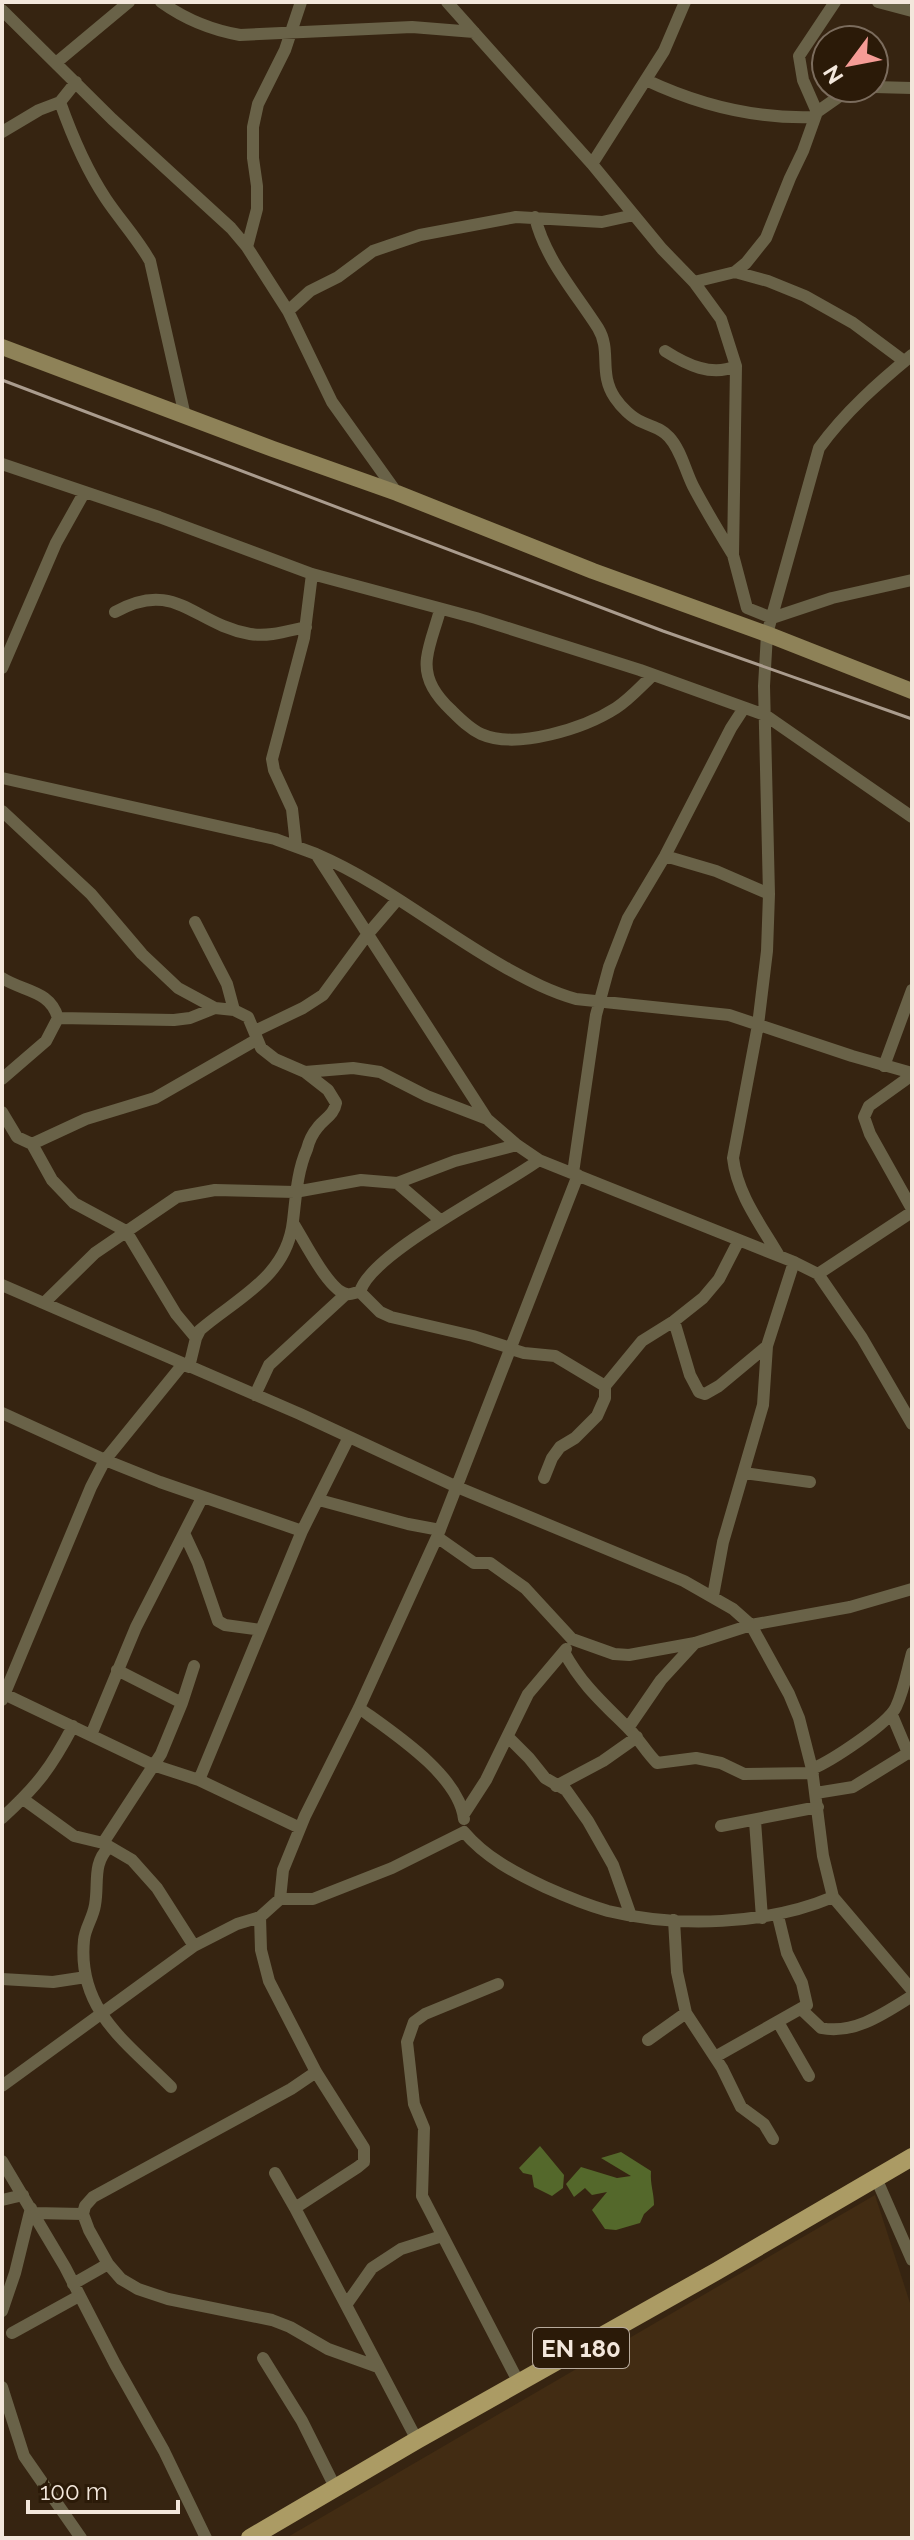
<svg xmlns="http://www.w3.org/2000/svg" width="914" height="2540" font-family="Raleway,sans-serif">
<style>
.built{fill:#422c13}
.forest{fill:#54682b}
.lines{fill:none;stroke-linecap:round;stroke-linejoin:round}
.street{stroke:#696248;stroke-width:12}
.secondary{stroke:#8e8258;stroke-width:16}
.primary{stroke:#ab9b64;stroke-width:18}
.rail{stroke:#aa9c8e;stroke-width:3}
.labels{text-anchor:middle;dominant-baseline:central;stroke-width:6;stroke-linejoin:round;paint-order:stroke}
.shield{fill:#2b1a08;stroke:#b7aa9c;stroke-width:2}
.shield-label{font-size:24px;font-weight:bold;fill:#f3e7dc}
</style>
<rect width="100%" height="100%" fill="#362411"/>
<path class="built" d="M875,2195L912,2309V2538H286Z"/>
<path class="forest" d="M540,2146L564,2175L563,2188L552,2196L534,2187L532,2175L523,2173L519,2168Z
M621,2152L651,2171C650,2185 654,2192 654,2205L644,2214L640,2223L616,2230L605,2229L592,2210L607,2192L592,2195L585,2188L574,2197L566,2184L581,2167L617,2178L631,2176L601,2158Z"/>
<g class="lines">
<path class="street" d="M161,2C186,20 211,30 240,35L412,27L474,32
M447,2L592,164L662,249L694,282L721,319L736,366L733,555L747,608L772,618L832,598L912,580
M878,2L912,11
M2,10L112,119L231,228L247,247L288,311L332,402L397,493
M57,62L129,2
M646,80C699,105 755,119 814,117
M76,82L60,102C72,136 86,169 106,199C120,220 137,238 150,261L185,416
M874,87L912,88
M817,112L803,80L799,56L835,2
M2,132L39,110L60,102
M592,164L664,51L685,2
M535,217C545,259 575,292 598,328C612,351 598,373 615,398C621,407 632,418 642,422C652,427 661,428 669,437C681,450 685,470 693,486C705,509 719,532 733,555
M247,247L257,209V186L253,158V127L258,104L285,50L301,2
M735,272L746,263L766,238L790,178L803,151L817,112L847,91L868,88
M694,282L735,272L768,281L805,296L853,323L904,361
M288,311L310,291L338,277L373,251L420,235L516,217L602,222L634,215
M665,351C687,365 712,377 736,366
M2,464L159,517L312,574L476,618L640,670L765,715L912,817
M440,610C436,626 429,642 427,658C424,680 437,697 452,711C461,720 470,729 481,734C517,750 585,728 616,708C630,699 641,686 653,675
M115,612C176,578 193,624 250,634C269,637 287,631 306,627
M2,668L56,543L84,493
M2,778L275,839L316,854L487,1119L517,1145L539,1160L794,1262L818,1274L862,1338L912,1424
M2,811L91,894L142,954L178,988L215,1008L234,1010L248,1017L261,1048L275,1059L305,1072L353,1068L380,1072L427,1096L487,1119
M296,845L292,809L274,770L272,759L304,638L312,574
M316,854C384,883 443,933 508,969C530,981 551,992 576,999L729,1015L852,1056L912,1073
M665,856L716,871L769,894
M195,922L227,984L234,1010
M2,978C24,992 50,990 58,1018L46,1041L2,1079
M58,1018L174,1020L190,1018L215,1008
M255,1031L303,1008L323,995L367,935L397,900
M884,1066L912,990
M912,1075L869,1106L864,1117L870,1134L912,1209
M2,1112L17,1137L32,1144L52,1180L74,1203L126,1231L176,1314L196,1338
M32,1144L86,1119L155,1098L256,1040
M573,1173L596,1015L609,967L628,918L665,856L731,728L744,708
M397,1183L440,1220
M293,1223C303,1238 329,1292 347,1294C351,1295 356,1292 360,1292L380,1312L391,1317L473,1336L511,1348
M779,1256C761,1225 737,1194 733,1158L758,1025L767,951L769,894L764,686L767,634L819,448C845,412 878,383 912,355
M818,1274L912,1212
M2,1285L300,1414L457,1487L684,1581L733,1609L751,1625L789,1694L799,1718L812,1769L823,1856L833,1897L912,1990
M360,1292C370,1253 503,1187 539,1160
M44,1303L95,1253L177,1197L215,1190L295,1192L361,1180L397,1183L455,1161L517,1145
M674,1321L690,1375L699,1392L705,1394L719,1386L767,1346
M511,1349L524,1353L555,1356L605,1386
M189,1367L196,1338L200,1330C237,1298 287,1277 293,1221C296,1196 297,1172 307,1149C309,1141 313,1133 318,1127C325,1118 334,1115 336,1103L328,1090L305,1072
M255,1395L269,1365L346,1294
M2,1413L105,1460L160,1482L302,1531
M744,1473L810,1482
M544,1478L552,1458L560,1447L575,1438L597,1416L605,1398V1386L642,1341L674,1321L703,1298L719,1279L739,1240
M319,1500L408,1524L440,1530
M184,1533L198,1563L218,1621L225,1625L261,1630
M437,1537L474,1563H490L525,1588L572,1639L614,1654L629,1655L695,1643L751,1625L850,1607L912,1589
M713,1596L723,1542L763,1405L767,1346L794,1262
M564,1652C582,1685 602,1702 629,1729C639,1739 646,1752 657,1763L696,1758L721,1763L744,1774L813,1773
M117,1670L182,1703
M2,1693L153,1765L199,1780L300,1828
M2,1700L91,1487L105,1460L183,1364
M359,1708C392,1732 459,1775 464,1819
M892,1715L908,1753L912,1754
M628,1728L661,1680L695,1643
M91,1735L136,1627L202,1498
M508,1737L529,1758L545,1778L566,1790L588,1821L613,1865L631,1916
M812,1769C831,1761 888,1724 896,1707C904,1690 907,1671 912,1653
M199,1780L302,1531L349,1437
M556,1786L603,1761L637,1737
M816,1793L853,1787L908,1753
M23,1799L74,1836L103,1843L132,1860L157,1888L194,1946
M464,1814L486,1780L528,1694L566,1649
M2,1818C37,1786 51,1768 73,1726
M755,1821L762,1918
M721,1826L818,1807
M103,1843L161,1754L182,1703L194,1666
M109,1847C92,1864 99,1883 95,1905C93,1918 85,1928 84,1940C77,2010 127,2043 171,2087
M280,1899L283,1870L305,1816L359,1708L437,1537L578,1175
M260,1917L261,1950L269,1981L316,2072L364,2148V2162L358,2167L295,2208L417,2440
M674,1920L677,1972L686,2013L722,2068L741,2107L764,2124L773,2139
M2,1979L53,1982L86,1977
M498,1984L425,2014L414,2022L407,2042L414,2104L424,2128L422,2196L519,2383
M802,2010L821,2028C854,2035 885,2013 912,1996
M778,2022L809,2076
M648,2040L686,2013
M715,2057L807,2005L802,1983L787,1953L778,1916
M2,2086L194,1946L237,1924L260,1917L280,1899H313L392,1868L464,1832C485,1857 515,1873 545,1887C565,1896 587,1905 608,1911C678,1928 767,1925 833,1897
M2,2161L65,2267L115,2364L164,2451L206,2538
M275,2173L295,2208
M876,2178L912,2260
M2,2200L23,2195
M34,2213L83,2214L89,2230L108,2264L121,2279L138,2289L168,2299L272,2320L290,2327L328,2349L378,2367
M83,2214L85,2206L93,2197L291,2089L316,2072
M73,2284L108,2264
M346,2305L372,2268L401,2249L442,2236
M2,2311L15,2273L31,2208
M12,2333L79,2296
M263,2358L302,2421L335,2487
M2,2387L24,2456L81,2538"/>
<path class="secondary" d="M2,347L273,449L397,493L593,571L767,634L912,691"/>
<path class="primary" d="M250,2538L417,2440L717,2271L912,2157"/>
<path class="rail" d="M2,380L663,631L912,719"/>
</g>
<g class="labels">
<rect class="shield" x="533" y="2328" width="96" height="40" rx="6"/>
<g class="shield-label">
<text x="581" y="2348">EN 180</text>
</g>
</g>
<rect width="914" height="2540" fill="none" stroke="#f3e7dc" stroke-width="8"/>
<g transform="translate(850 64) rotate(238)"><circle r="38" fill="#2b1a08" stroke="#7b6c5d" stroke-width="2"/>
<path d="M0-6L14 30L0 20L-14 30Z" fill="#f59c96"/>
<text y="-12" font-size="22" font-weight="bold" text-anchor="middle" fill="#f3e7dc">N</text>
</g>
<path d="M28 2500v12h150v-12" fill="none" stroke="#f3e7dc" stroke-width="4"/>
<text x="40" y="2500" font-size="24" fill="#f3e7dc" stroke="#2b1a08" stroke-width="6" paint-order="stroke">100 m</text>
</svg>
